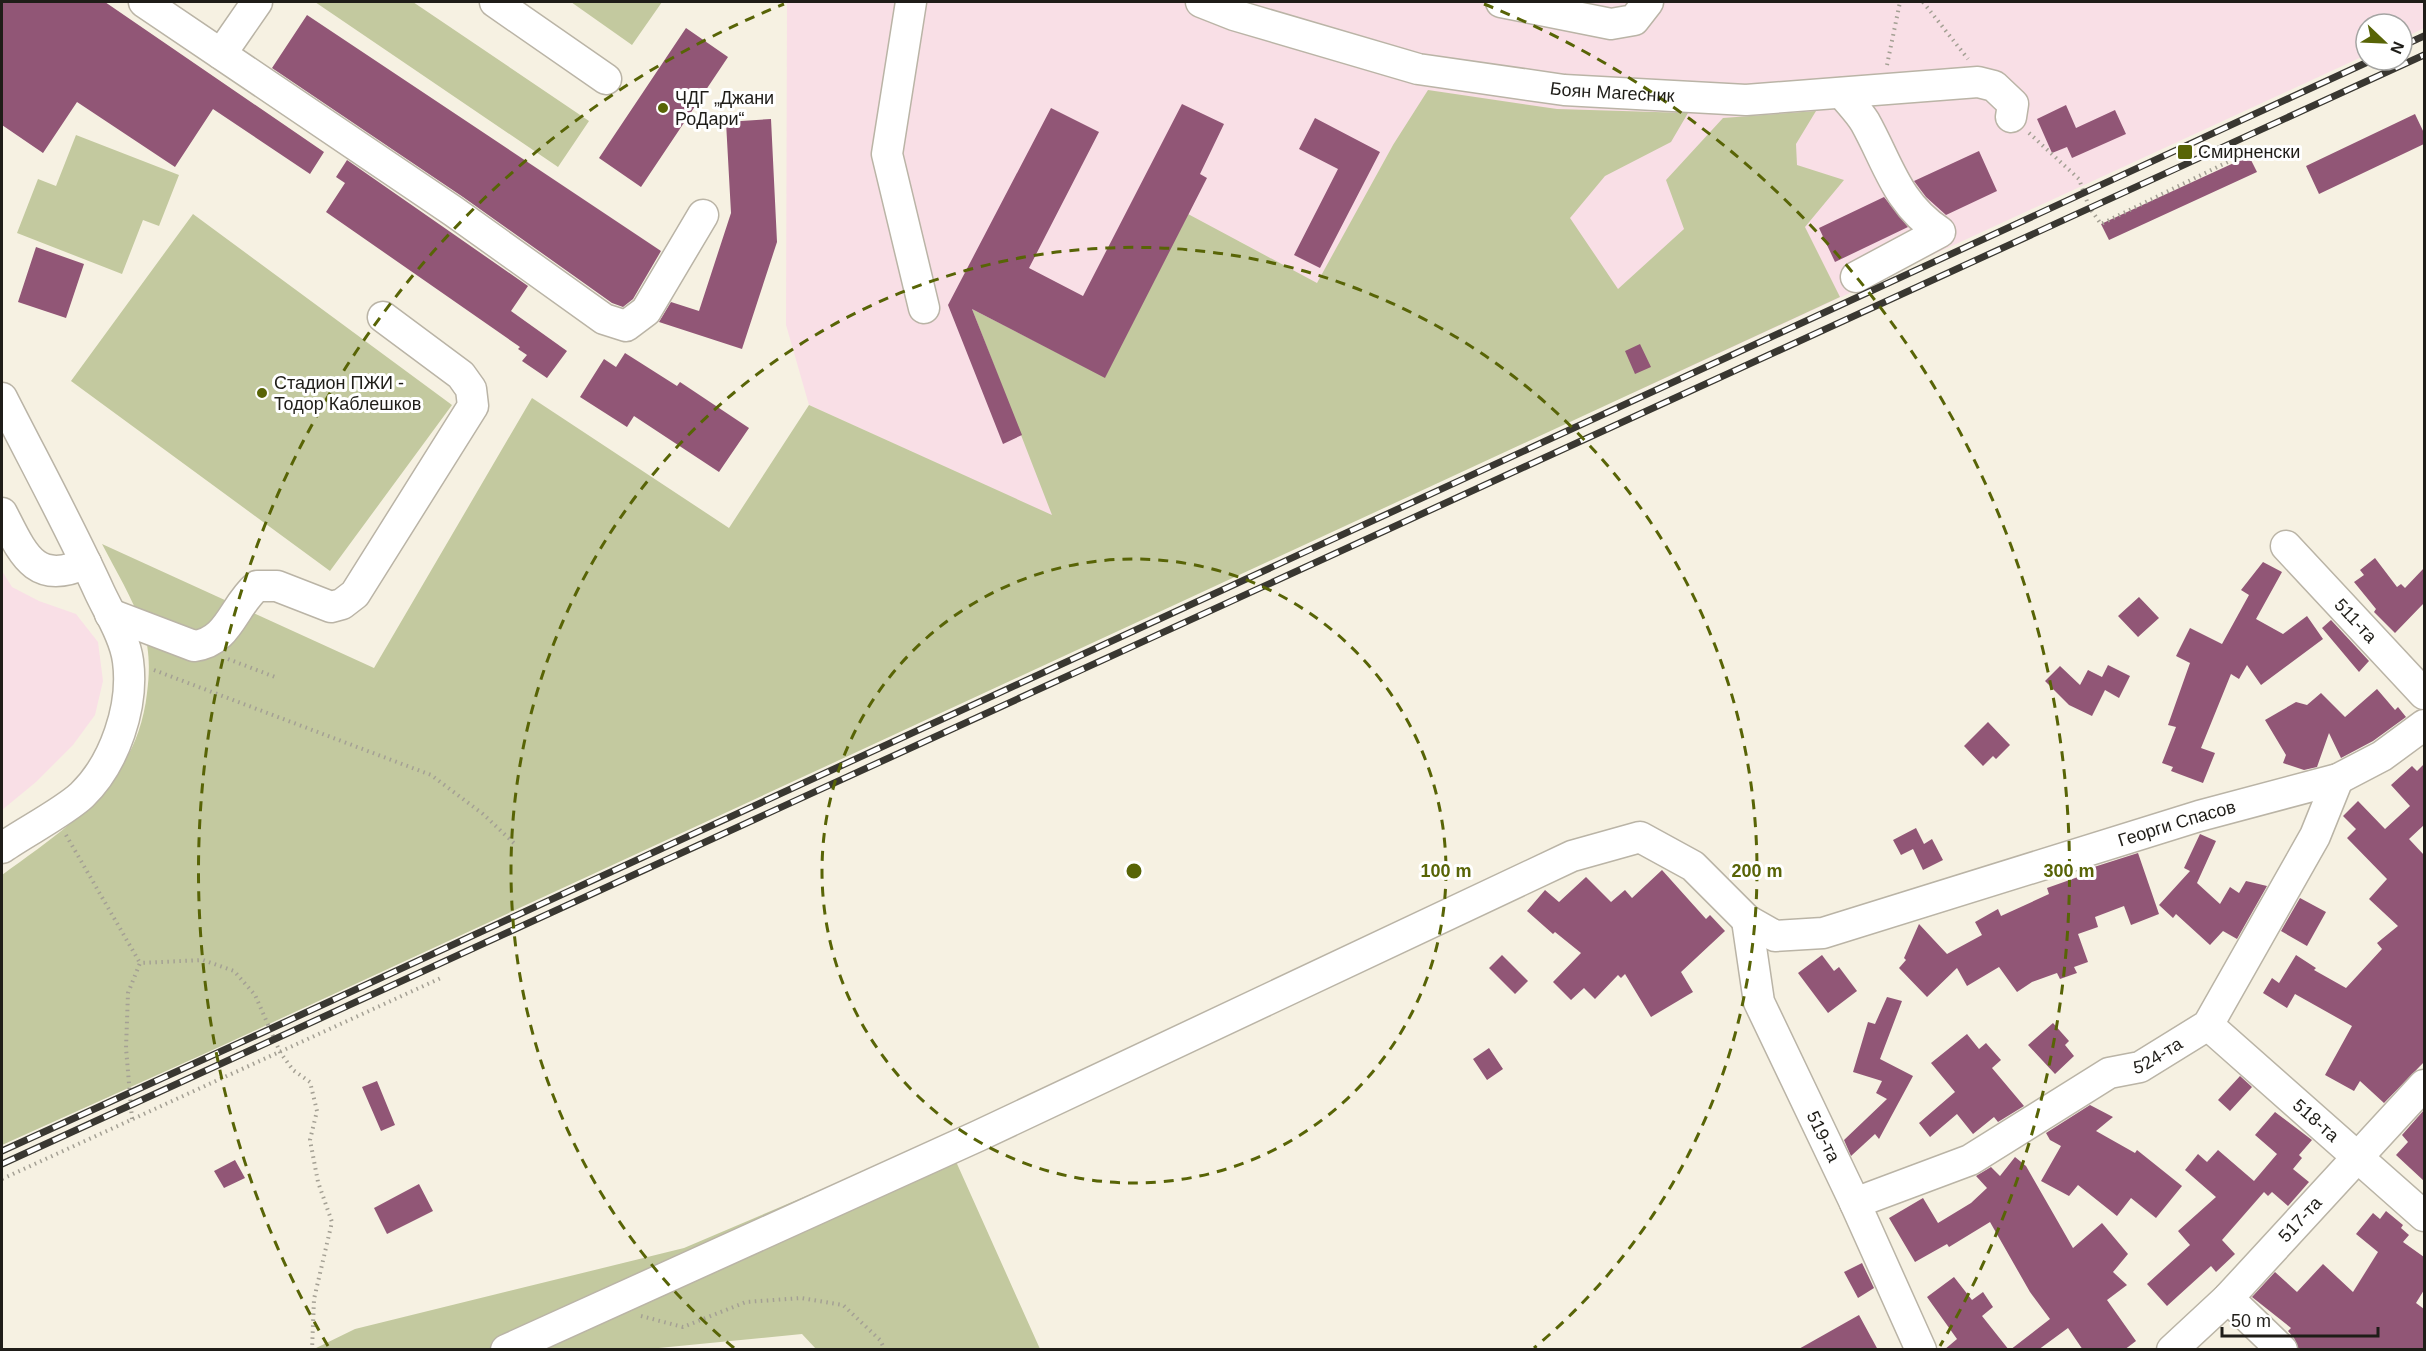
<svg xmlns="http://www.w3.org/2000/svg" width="2426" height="1351" font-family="Arial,sans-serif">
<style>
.industrial{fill:#f9dfe6}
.green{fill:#c3c99f}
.building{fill:#915676}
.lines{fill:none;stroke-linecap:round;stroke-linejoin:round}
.minor-casing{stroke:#bab4a6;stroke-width:33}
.path{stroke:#a4a094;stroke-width:4;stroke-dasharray:1.5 4.5;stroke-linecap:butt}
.minor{stroke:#fff;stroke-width:30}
.rail-casing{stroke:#393731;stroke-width:7}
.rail{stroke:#fff;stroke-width:4.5;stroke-dasharray:14;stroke-linecap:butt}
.ring{fill:none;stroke:#586406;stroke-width:3;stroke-dasharray:10 8}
.poi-dot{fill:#586406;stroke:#fff;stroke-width:2}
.labels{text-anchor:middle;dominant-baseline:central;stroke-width:6;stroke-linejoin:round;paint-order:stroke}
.street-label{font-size:18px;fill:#1f1d18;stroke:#fff}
.poi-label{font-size:18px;fill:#1f1d18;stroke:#fff;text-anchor:start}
.centre{fill:#586406;stroke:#fff;stroke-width:3}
.ring-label{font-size:18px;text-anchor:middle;font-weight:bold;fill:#586406;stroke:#fff;stroke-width:6;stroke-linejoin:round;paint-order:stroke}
</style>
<rect width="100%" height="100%" fill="#f6f1e2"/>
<path class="industrial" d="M787,2H2424V28L2402,39V24H2366V55L1633,393L1393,145L1317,284L1239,241L1105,378L973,310L1053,516L809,405L786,325Z
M2,571L12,587L39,601L76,614L98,642L103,681L95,715L73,745L36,782L2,810Z"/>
<path class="green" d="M315,2H413L589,121L558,167Z
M571,2H662L632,45Z
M1428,90L1557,109L1688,113L1671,142L1605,176L1570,218L1618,289L1684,229L1666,180L1723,118L1816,111L1796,144L1797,165L1844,180L1805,227L1840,297L217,1048L2,1145V875C69,826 137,783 147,693C150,671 150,647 142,626C132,597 116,571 102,544L374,668L532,398L729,528L809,405L1052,515L972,309L1105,377L1188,214L1317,283L1393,145Z
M76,135L179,175L159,226L143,220L122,274L17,233L38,179L56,186Z
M193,214L452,405L330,571L71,381Z
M945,1137L1040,1349H816L802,1334L638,1350H312L355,1329L684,1248Z"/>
<path class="building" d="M2,2H105L324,152L310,174L213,109L175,167L77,102L43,153L2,125Z
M307,15L661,251L633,299L623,307L612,303L463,197L272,68Z
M686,28L728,57L641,187L599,158Z
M1182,104L1224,124L1200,174L1207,178L1105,378L972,309L1022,435L1003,444L948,305L1051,108L1099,132L1029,268L1083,296Z
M2066,105L2076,128L2115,110L2126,134L2072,158L2067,147L2052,153L2037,119Z
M2415,114L2424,133V144L2319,194L2306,166Z
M1315,118L1380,152L1320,268L1294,255L1338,169L1299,149Z
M771,119L777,242L742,349L659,322L671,302L699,311L731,213L726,122Z
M1979,151L1997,191L1946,215L1926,197L1914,181Z
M2249,156L2257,172L2109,240L2101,224Z
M347,160L528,286L511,311L567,351L547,378L522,361L527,355L518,349L520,347L326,212L345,183L336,177Z
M1884,197L1908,227L1835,262L1819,228Z
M36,247L84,264L66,318L18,302Z
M1640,344L1651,367L1635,374L1625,351Z
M625,353L677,386L680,382L749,428L719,472L634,416L627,427L580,397L604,359L616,367Z
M2375,558L2397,587L2401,584L2405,588L2424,568V603L2395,633L2374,612L2376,609L2354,582L2364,575L2360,570Z
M2263,562L2282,572L2256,619L2283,634L2307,616L2323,639L2261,685L2247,665L2239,679L2231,674L2201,748L2215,753L2203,783L2171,771L2173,767L2162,763L2176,727L2168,725L2190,663L2176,656L2190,628L2222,644L2249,595L2241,590Z
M2139,597L2159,618L2138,637L2118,616Z
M2331,620L2369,661L2359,672L2322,628Z
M2108,665L2130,676L2119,698L2105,690L2092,716L2069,705L2045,681L2060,666L2080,685L2088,670L2102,677Z
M2377,689L2395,710L2398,707L2406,717L2373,741L2341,758L2329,733L2317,767L2304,770L2283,763L2286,755L2265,720L2296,702L2307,705L2321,693L2345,717Z
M1988,722L2010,745L1996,759L1993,756L1983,766L1964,746Z
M2424,764V825L2409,839L2424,855V1062L2384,1103L2360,1081L2354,1091L2325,1075L2352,1026L2295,994L2287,1008L2263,993L2272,978L2279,983L2296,955L2316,968L2314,970L2346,988L2382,949L2377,943L2398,926L2369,899L2387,879L2347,838L2356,829L2343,816L2358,801L2385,829L2410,806L2391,785L2412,766L2417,771Z
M1916,828L1924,844L1932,839L1943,860L1923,870L1913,849L1901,855L1893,840Z
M2200,834L2216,841L2197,883L2220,904L2230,887L2239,893L2246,881L2267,886L2237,939L2223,931L2210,945L2176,914L2173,918L2159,905L2190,871L2184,868Z
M2138,853L2159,914L2131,925L2124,906L2095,917L2098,927L2078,934L2088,962L2074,967L2077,973L2060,979L2057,973L2032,982L2017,992L1999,967L1967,986L1957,968L1927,997L1899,968L1906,960L1904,958L1919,924L1947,954L1982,935L1975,922L1998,909L2001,916L2049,894L2047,888L2095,871L2094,867Z
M1662,870L1706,919L1710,915L1725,931L1681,972L1693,992L1651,1017L1625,974L1621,978L1618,975L1595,999L1584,988L1571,1000L1553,982L1581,953L1555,932L1553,934L1527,911L1545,890L1559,902L1586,877L1611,902L1625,890L1632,898Z
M2300,898L2326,912L2307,946L2281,931Z
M1502,955L1528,981L1515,994L1489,968Z
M1822,955L1834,971L1839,967L1857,991L1828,1013L1798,973Z
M1887,997L1902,1001L1880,1059L1913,1076L1879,1139L1875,1134L1851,1156L1844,1140L1887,1099L1876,1093L1882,1081L1853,1072L1868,1022L1875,1024Z
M2053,1023L2069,1041L2065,1045L2074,1056L2055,1074L2028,1045Z
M1967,1034L1979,1049L1986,1043L2001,1060L1992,1068L2024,1106L1998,1122L1994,1117L1973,1134L1957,1114L1930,1137L1919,1123L1955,1092L1931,1063Z
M1489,1048L1503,1069L1487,1080L1473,1059Z
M2240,1076L2252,1087L2230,1111L2218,1100Z
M377,1081L395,1125L381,1131L362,1087Z
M2090,1105L2113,1117L2096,1131L2135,1153L2137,1150L2182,1186L2156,1218L2131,1198L2117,1216L2078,1185L2069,1196L2041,1181L2061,1146L2050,1140L2046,1133Z
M2424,1110V1181L2396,1155L2408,1142L2402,1135Z
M2275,1112L2312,1140L2299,1155L2302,1158L2293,1169L2309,1182L2288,1206L2272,1192L2268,1196L2264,1192L2222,1240L2235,1254L2216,1272L2211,1266L2167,1306L2147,1284L2190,1245L2178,1231L2216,1197L2185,1170L2198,1154L2207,1162L2218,1150L2254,1181L2277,1154L2255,1135Z
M2015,1157L2026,1166L2073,1248L2102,1223L2128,1254L2113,1272L2127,1285L2107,1300L2136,1341L2124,1350H2083L2068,1328L2038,1350H2010L2050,1319L2030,1292L1990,1222L1949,1247L1947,1244L1915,1262L1889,1218L1923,1198L1938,1223L1971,1203L1987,1188L1976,1176L1991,1167L2000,1176Z
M235,1160L245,1178L224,1188L214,1171Z
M419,1184L433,1211L387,1234L374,1208Z
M2386,1211L2403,1225L2401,1228L2409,1235L2403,1242L2424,1257V1290L2416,1303L2424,1309V1350H2299L2294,1338L2288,1331L2291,1328L2252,1297L2275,1272L2297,1292L2323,1264L2353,1292L2378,1252L2356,1234L2373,1213L2380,1219Z
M1862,1263L1874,1288L1858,1298L1844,1272Z
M1954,1277L1972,1300L1983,1292L1993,1307L1982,1316L2009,1350H1944L1957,1339L1927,1297Z
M1859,1315L1878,1350H1797Z"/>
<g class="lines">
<g class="minor-casing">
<g id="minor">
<path d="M144,2L453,211L604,319L626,326L646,311L703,215"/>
<path d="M495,2L606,79"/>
<path d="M911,2L887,154L924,308"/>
<path id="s1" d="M1201,2L1234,15L1418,69L1564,90L1746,100L1978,82L1994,86L2013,104L2011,117"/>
<path d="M1501,2L1611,24L1634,20L1648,2"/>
<path d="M221,54L257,2"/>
<path d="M1842,93C1849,102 1859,112 1865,122C1889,165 1896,202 1940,232L1856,277"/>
<path d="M2,398C35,463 70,527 100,593C110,614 125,638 128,661C134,706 115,763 82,795C64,812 23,833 2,848"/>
<path d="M2,513C23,554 35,587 86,563"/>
<path id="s2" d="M2286,546L2424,694"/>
<path d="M110,614L194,646C229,642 233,606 257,586H277L331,607L342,604L355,594L473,406L471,389L461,375L383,317"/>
<path id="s3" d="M1747,920L1759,1002L1855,1203L1921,1350"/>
<path id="s4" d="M2208,1025L2424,1216"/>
<path id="s5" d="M1855,1203L1970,1160L2109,1073L2140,1067L2208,1025L2315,836L2338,779"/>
<path d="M2228,1298L2282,1350"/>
<path id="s6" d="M506,1350L978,1136L1572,856L1640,837L1693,866L1747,920L1775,936L1823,933L2199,816L2338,779L2382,756L2424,725"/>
<path id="s7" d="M2172,1350L2228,1298L2424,1085"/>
</g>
</g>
<path class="path" d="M1923,2L1968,59
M1887,65L1900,2
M2029,133L2079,179L2089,207L2101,224L2246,153
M228,659L275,677
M154,670L431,775L483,814L516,845
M66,835L140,963
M132,1119L126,1048L128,993L140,963L203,960L234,971L255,995L280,1052L293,1070L310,1082L317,1111L310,1140L318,1182L332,1222L314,1299L312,1350
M2,1179L443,977
M641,1316L683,1327L746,1302L801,1298L843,1305L880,1340L885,1350"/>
<use href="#minor" class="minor"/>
<g class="rail-casing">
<path id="rail" d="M2402,46L2424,36
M2,1151L270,1029L2372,60
M2,1164L2424,55"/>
</g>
<use href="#rail" class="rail"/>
</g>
<g class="ring">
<circle cx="1134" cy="871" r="312"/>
<path d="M734 1348A623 623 0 1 1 1534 1348"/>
<path d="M328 1346A935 935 0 0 1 784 4M1484 4A935 935 0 0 1 1940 1346"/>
</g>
<g class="poi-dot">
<circle cx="663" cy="108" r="6"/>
<rect x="2177" y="144" width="16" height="16" rx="3"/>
<circle cx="262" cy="393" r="6"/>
</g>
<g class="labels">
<g class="street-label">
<text stroke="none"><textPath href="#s1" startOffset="423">Боян Магесник</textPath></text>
<text stroke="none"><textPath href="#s2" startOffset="102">511-та</textPath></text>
<text stroke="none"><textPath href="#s6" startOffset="1833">Георги Спасов</textPath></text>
<text stroke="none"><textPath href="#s5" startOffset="339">524-та</textPath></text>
<text stroke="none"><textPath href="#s4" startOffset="144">518-та</textPath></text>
<text stroke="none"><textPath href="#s3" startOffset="232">519-та</textPath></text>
<text stroke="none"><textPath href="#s7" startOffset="183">517-та</textPath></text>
</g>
<g class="poi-label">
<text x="675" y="98">ЧДГ „Джани<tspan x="675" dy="21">РоДари“</tspan></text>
<text x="2198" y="152">Смирненски</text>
<text x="274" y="383">Стадион ПЖИ -<tspan x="274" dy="21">Тодор Каблешков</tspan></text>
</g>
</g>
<circle cx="1134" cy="871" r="9" class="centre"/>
<g class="ring-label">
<text x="1446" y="877">100 m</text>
<text x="1757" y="877">200 m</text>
<text x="2069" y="877">300 m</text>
</g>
<rect width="2426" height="1351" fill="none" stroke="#1f1d18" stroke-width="6"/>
<g transform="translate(2384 42) rotate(113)"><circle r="28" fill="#ffffff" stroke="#a5a5a3" stroke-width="1.5"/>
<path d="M0-4.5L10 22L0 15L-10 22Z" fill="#586406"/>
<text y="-9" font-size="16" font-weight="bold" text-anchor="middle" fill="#1f1d18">N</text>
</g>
<path d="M2222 1327v9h156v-9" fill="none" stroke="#1f1d18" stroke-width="3"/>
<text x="2231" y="1327" font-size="18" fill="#1f1d18" stroke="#ffffff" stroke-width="4.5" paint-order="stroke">50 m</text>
</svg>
